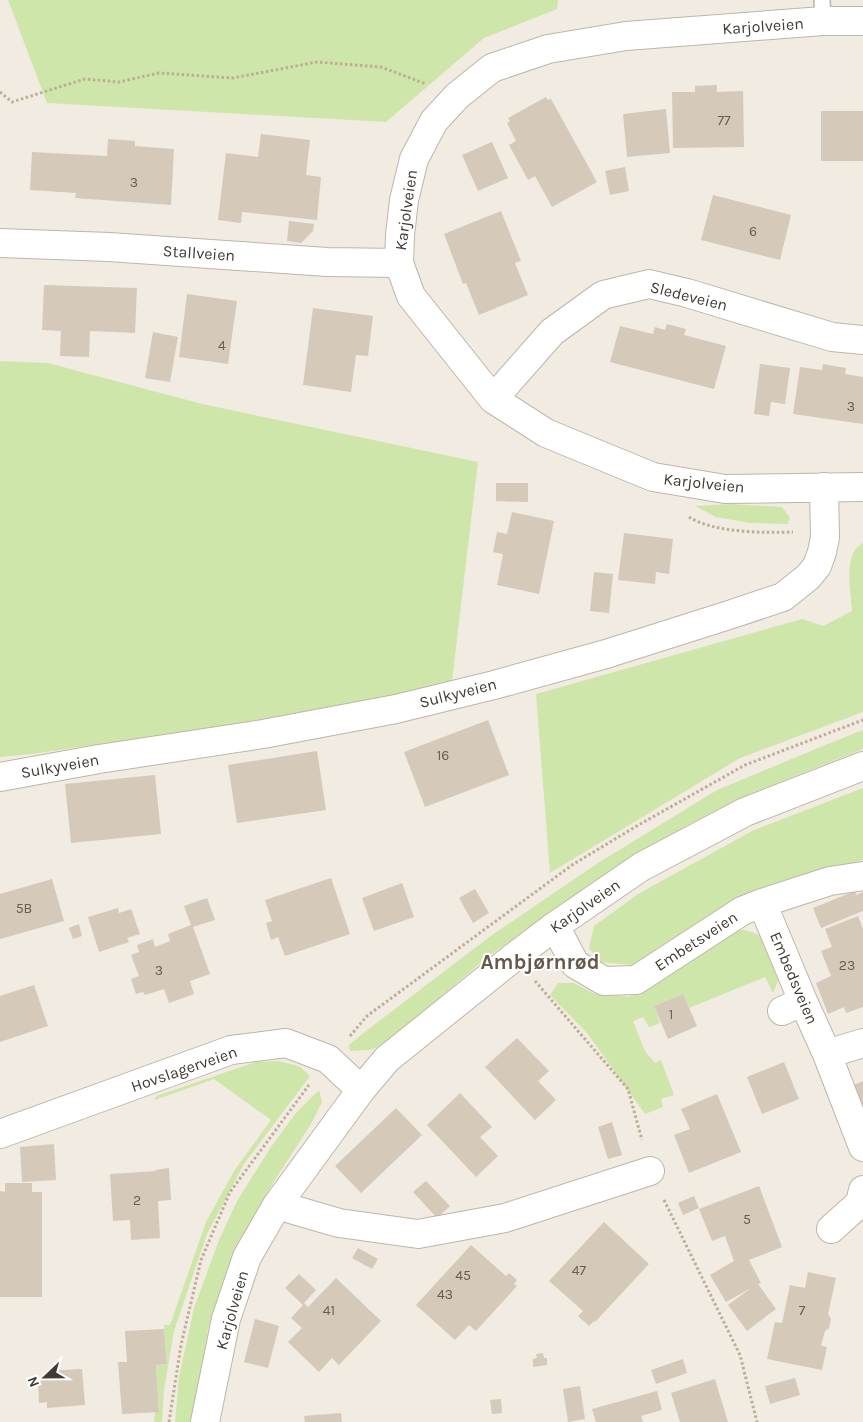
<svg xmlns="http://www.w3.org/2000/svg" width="863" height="1422" font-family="Karla,sans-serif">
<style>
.green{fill:#cfe6aa}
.building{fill:#d5c9ba}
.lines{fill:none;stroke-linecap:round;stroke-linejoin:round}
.lane-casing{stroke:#bfb5a8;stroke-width:18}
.street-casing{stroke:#bfb5a8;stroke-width:30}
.path{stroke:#bead96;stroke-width:3;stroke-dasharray:2.5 2.5;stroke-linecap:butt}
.lane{stroke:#fff;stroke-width:15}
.street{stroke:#fff;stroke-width:28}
.labels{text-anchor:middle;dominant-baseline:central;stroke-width:4;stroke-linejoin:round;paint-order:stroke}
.number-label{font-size:14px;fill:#675e55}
.street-label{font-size:16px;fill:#423b33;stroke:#fff}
.district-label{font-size:21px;font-weight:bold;fill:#65584a;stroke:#fff}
</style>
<rect width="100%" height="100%" fill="#f1ebe2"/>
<path class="green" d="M8,0H558L557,9L484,38L386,122L47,103Z
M0,361L48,363L202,404L478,462L452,681L378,703L32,754L0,757Z
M731,504L782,507L790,518L788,524L750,523L716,517L695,506Z
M863,543V712L740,758L550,873L536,694L802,619L823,626L852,611C851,592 842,554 863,543Z
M863,730V749L745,796L688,825L588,888L490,955L382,1046L369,1050L350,1051L349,1045L366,1031L492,935L598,863L717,790L835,741Z
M863,788V860L756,893L633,965L599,962L589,948L594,926L638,894L754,830Z
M738,929L751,932L762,936L782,972L773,993L765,977L689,1008L683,994L654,1006L660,1023L649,1027L643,1017L633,1021L645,1051L655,1063L661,1060L674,1095L661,1099L663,1107L645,1114L587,1033L550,995L558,983H574L593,993L629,997L655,985L702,947Z
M278,1061L299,1066L310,1076L244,1164L207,1234L174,1331L164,1390L162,1422H154L155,1412L159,1411L156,1365L167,1364L164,1325H170L206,1222L234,1171L271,1120L214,1079L155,1100L156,1096L256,1062Z
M319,1090L322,1102L311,1124L273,1183L235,1251L208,1329L196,1422H175L179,1377L194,1308L219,1240L237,1201L271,1147L295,1114Z"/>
<path class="building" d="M717,85V92L743,91L744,147L673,148L672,92H695V86Z
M546,97L548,100L551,99L597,182L552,207L535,176L528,180L509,145L516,141L507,123L510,121L508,118Z
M666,109L670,153L627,157L623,114Z
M821,111H863V161H821Z
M261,134L310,140L306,175L321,177L317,220L242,212L241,223L218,220L226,153L258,157Z
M108,139L135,141V146L174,149L171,205L75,198L76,193L30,190L32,152L107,156Z
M492,142L508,178L478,191L462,155Z
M625,167L629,191L610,195L605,171Z
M713,195L791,215L780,260L701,240Z
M501,211L521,261L515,263L528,295L479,315L466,283L463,284L444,234Z
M289,221L314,224L313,231L301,243L287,241Z
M44,285L137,288L135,333L90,331L89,357L60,356L61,331L42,330Z
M187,294L237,301L228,364L179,357Z
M313,308L373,316L368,356L356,355L351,392L303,385Z
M667,324L686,329L684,335L726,346L714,389L610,362L620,326L653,334L655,327L665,330Z
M153,332L178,337L170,382L145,378Z
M760,364L790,368L785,404L771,402L769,416L754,414Z
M823,364L846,368L845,374L863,377V424L793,414L800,367L822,370Z
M496,483H528V502L496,501Z
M512,512L554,521L539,594L497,585L503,554L493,552L497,532L507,534Z
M624,533L673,539L669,574L656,572L655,584L618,580Z
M594,572L613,574L609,613L590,611Z
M488,720L509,775L425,807L404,752Z
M317,751L326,810L237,823L228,765Z
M155,775L161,834L71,843L65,784Z
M331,878L350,934L285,956L278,937L271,940L266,923L272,921L265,900Z
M52,879L64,921L0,939V894Z
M402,883L414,917L374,931L362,898Z
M475,889L489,913L473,923L459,898Z
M855,891L856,895L863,892V911L821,928L813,908Z
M207,898L215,920L193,927L210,974L190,981L194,994L169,1003L164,989L145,995L143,992L136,994L131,979L139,976L131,955L139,952L137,945L153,939L155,947L170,941L168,934L191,925L184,906Z
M118,908L119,913L131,909L140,934L127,938L129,942L99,952L88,917Z
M858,916L863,929V1007L846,1013L844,1007L828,1014L816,983L831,976L821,951L832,947L825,929Z
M79,924L82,936L73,939L69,928Z
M34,985L48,1026L0,1042V996Z
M683,994L697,1026L668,1039L654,1006Z
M517,1038L549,1071L538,1081L556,1100L535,1120L485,1067Z
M784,1062L799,1099L762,1114L747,1077Z
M863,1081V1108L854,1085Z
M460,1093L492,1127L480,1137L498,1156L476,1177L427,1125Z
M717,1094L741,1152L689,1173L674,1135L690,1129L681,1109Z
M396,1108L422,1135L361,1193L335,1166Z
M612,1122L622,1155L608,1159L598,1127Z
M54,1144L56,1180L22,1182L20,1147Z
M169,1168L171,1200L158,1201L160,1238L131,1240L130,1220L113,1221L110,1174L156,1171L155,1170Z
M426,1181L450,1206L437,1218L413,1192Z
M5,1183H32V1192H42V1297H0V1191L5,1192Z
M759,1186L782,1247L749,1260L761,1283L758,1284L776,1309L747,1331L728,1305L751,1288L726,1302L710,1275L734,1261L725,1236L712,1241L699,1209Z
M694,1196L699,1208L683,1215L678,1203Z
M604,1222L649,1264L595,1322L594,1321L589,1326L578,1316L583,1311L549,1281Z
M471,1245L506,1276L509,1273L517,1280L514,1284L517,1286L476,1331L469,1325L455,1340L416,1305Z
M358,1248L378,1259L372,1269L352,1258Z
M808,1272L836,1278L828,1314L831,1319L829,1328L825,1331L821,1346L827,1347L822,1370L767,1359L775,1322L782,1323L790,1285L805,1288Z
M299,1274L316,1290L304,1303L308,1307L336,1278L381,1321L339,1365L332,1358L319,1372L288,1342L302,1328L291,1318L303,1305L285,1288Z
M255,1319L279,1326L268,1368L244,1362Z
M164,1329L167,1364L156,1365L159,1412L122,1414L118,1362H127L125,1331Z
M543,1353L544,1358H547V1365L533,1367V1359L537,1358L536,1354Z
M683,1359L687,1373L656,1384L651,1370Z
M82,1369L85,1405L47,1408V1402L39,1403L38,1379L45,1378V1371Z
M795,1378L800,1395L770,1404L765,1386Z
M715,1379L728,1422H680L671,1393Z
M580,1386L585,1419L568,1422L563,1389Z
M657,1391L662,1410L641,1416L643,1422H596L592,1409Z
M501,1399L502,1413L492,1414L490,1400Z
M341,1413L342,1422H305L304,1416Z"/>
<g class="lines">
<g class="lane-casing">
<path id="lane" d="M822,0L823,21"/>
</g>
<g class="street-casing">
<path id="street" d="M863,21H823L626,36L548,49L492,68L457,96L434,121L414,159L404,200L400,235L399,263L411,296L493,399L546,433L653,477L725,489L863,487
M0,243L109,247L327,262L399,263
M493,399L552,332L603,295L649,284L687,293L832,337L863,340
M0,777L99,759L263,734L396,709L494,685L606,654L729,615L783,597L808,577L817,566L822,552L825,537L824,487
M762,903L803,1001L827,1054L863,1147
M555,926L575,964L604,981L636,980L742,911L762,903L830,881L863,876
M782,1011L803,1001
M827,1054L863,1043
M0,1134L231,1050L286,1043L328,1059L361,1090
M277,1205L339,1223L418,1234L505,1218L650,1171
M831,1229L860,1203L863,1190
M205,1422L226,1319L247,1257L277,1205L361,1090L387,1059L514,957L555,926L641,867L745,812L863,766"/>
</g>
<path class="path" d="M0,92L12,102L85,79L119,82L159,73L233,78L317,62L381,67L426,84
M689,517C714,533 764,533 793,532
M535,981L628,1089L642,1140
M350,1036L367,1016L572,865L635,827L745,765L863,720
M664,1200L740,1355L757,1422
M169,1422L181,1345L201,1260L230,1192L309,1085"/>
<use href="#lane" class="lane"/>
<use href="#street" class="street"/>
</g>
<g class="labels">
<g class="number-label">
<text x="724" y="120">77</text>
<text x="134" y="182">3</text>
<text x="753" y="231">6</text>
<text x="222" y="345">4</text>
<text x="851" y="406">3</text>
<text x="443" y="755">16</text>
<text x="24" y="908">5B</text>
<text x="847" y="965">23</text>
<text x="159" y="970">3</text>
<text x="671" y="1014">1</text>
<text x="137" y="1200">2</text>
<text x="747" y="1219">5</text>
<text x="579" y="1270">47</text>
<text x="463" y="1275">45</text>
<text x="445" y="1294">43</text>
<text x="329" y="1310">41</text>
<text x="802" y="1310">7</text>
</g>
<g class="street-label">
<text transform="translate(763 26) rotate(-4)">Karjolveien</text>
<text transform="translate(406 210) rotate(-82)">Karjolveien</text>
<text transform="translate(199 253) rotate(4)">Stallveien</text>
<text transform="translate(689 296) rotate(14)">Sledeveien</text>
<text transform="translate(704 483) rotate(6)">Karjolveien</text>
<text transform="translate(458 693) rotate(-14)">Sulkyveien</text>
<text transform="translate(60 766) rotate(-10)">Sulkyveien</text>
<text transform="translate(585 906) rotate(-35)">Karjolveien</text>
<text transform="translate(696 941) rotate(-33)">Embetsveien</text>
<text transform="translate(794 978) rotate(67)">Embedsveien</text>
<text transform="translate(184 1069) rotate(-19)">Hovslagerveien</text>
<text transform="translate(232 1310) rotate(-74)">Karjolveien</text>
</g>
<g class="district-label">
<text x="540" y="962">Ambjørnrød</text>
</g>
</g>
<g transform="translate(45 1377) rotate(248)" stroke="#ffffff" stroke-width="4" paint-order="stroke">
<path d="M0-4L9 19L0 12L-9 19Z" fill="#423b33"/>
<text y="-8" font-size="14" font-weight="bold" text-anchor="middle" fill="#423b33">N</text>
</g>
</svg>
